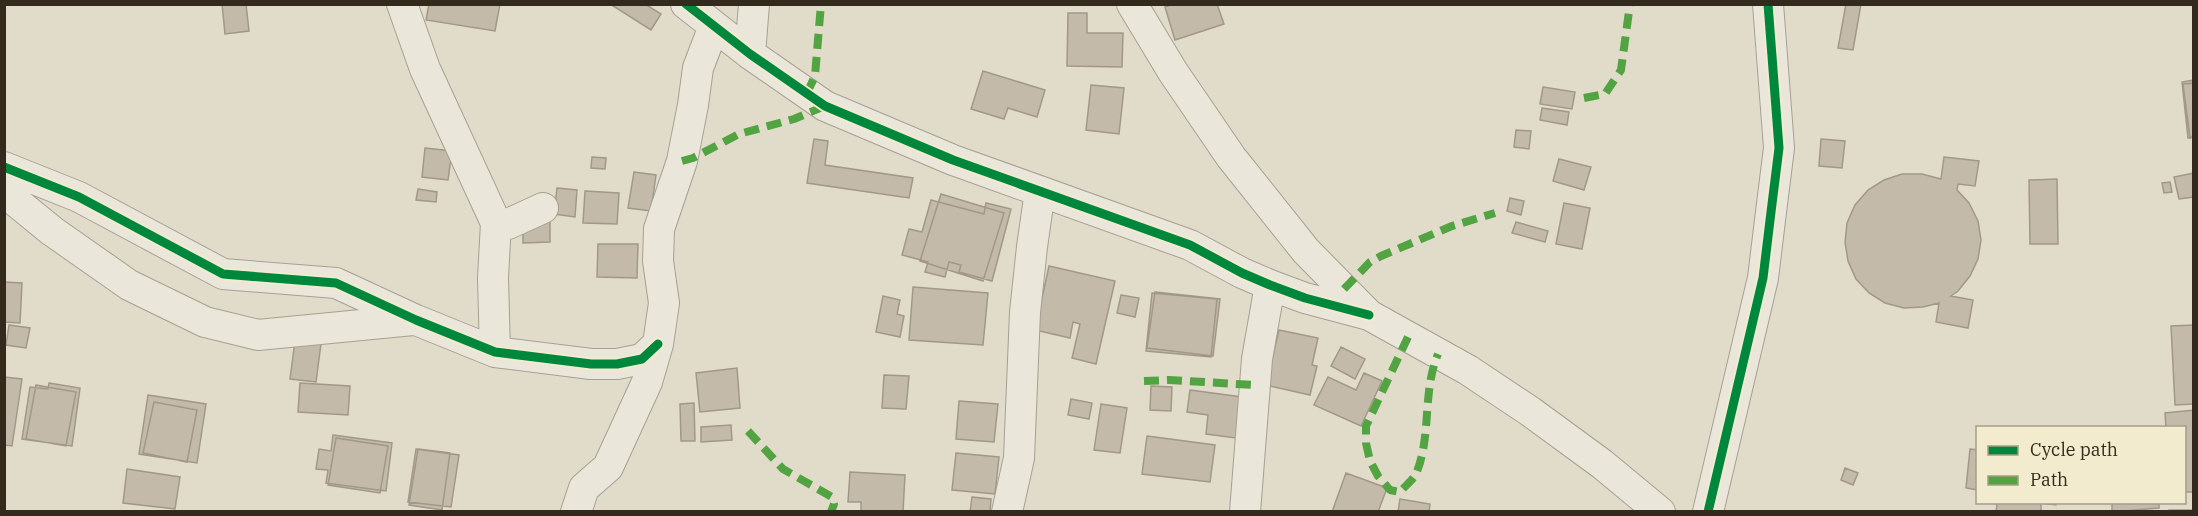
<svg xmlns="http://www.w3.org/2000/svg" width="2198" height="516" font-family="'IBM Plex Serif',serif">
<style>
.building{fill:#c4baaa;stroke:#a19889;stroke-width:1.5}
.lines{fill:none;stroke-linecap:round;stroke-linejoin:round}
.minor-casing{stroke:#a6a093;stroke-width:32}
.minor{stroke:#eae6da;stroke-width:30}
.quiet{stroke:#52a341;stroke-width:8;stroke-dasharray:15 8;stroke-linecap:butt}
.cycleway-casing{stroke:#f3ebce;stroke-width:13}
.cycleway{stroke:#00873e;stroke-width:9}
</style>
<rect width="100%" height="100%" fill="#e1dcc9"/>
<path class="building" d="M222,4H246L249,31L225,34Z
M429,4H500L495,31L426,20Z
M610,4H645L661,14L651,30Z
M1173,4H1217L1224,24L1175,40L1165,7Z
M1846,4H1861L1853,50L1838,48Z
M1068,13H1087V33H1123L1122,67L1067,66Z
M983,71L1045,90L1037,117L1008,108L1004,119L971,109Z
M2194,80V137L2188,138L2182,82Z
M2194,83V137L2190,138L2183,84Z
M1091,85L1124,88L1119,134L1086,130Z
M1543,87L1575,92L1572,109L1540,104Z
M1542,108L1569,112L1567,125L1540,120Z
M1516,130L1531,131L1529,149L1514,147Z
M814,139L828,141L825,165L913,178L909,198L807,183Z
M1821,139L1845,141L1842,168L1819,166Z
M425,148L452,151L448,180L422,177Z
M592,157L606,158L605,169L591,168Z
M1944,157L1979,161L1975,186L1958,184L1957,190L1969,203L1978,221L1981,240L1978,259L1970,276L1958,291L1951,296L1973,300L1968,328L1936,322L1939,303L1923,307L1904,308L1885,303L1869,293L1856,279L1848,261L1845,242L1847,223L1855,205L1868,190L1884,180L1902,174H1922L1941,179Z
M1559,159L1591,167L1584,190L1553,181Z
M634,172L656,175L651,211L628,208Z
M2194,173V197L2179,199L2174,177Z
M2057,179L2058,244H2030L2029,180Z
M2170,182L2172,192L2164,193L2162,183Z
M557,188L577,190L575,217L554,214Z
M418,189L437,192L436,202L416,200Z
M585,191L619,193L617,224L583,223Z
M941,194L1004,213L983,281L920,261Z
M1510,198L1524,201L1521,215L1507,211Z
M931,200L984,214L986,203L1011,209L992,281L959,272L961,265L949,262L945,277L925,272L928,262L902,255L909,229L922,232Z
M1564,203L1590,208L1582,249L1556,244Z
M523,222H550V242L523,243Z
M1516,222L1548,231L1545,242L1512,233Z
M598,244H638L637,278L597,277Z
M1049,266L1115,281L1096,364L1072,358L1080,324L1073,322L1070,338L1035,330Z
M4,282L22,283L20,323L4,322Z
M913,287L988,293L983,345L909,340Z
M1155,292L1220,299L1213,356L1147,348Z
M1152,293L1217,299L1211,357L1146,351Z
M1121,295L1139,298L1135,317L1117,313Z
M883,296L900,300L897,314L904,316L900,337L876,332Z
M9,325L30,328L26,348L6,345Z
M2194,325V404L2175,405L2171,326Z
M1279,330L1318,338L1312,365L1317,366L1310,395L1266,385Z
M296,333L322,336L316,382L290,379Z
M1341,347L1365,359L1355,379L1331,366Z
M737,368L740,408L700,412L696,373Z
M1364,373L1382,381L1361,426L1314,405L1328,377L1356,390Z
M884,375L909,376L906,409L882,408Z
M4,377L22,379L12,446L4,445Z
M49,383L80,388L72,446L22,439L30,387L48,389Z
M300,383L350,386L348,415L298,412Z
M36,385L76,392L66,446L26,439Z
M1151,386L1172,387L1171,411L1150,410Z
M1190,390L1242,397L1236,438L1206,434L1208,415L1187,412Z
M148,395L206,404L197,463L139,454Z
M1071,399L1092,403L1089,419L1068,415Z
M959,401L998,404L994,442L956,439Z
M154,402L197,410L187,462L143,453Z
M694,403L695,441H681L680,404Z
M1101,404L1127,408L1120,453L1094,450Z
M2194,410V492H2184V428H2166L2165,413Z
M731,425L732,440L701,442V427Z
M333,435L392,443L386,491L326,483L328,470L316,469L319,449L331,451Z
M1147,436L1215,445L1210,482L1142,474Z
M336,438L388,446L380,493L328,485Z
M416,449L459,455L451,507L408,502Z
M418,449L450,453L442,510L409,505Z
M1970,449L1978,450V490L1966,488Z
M956,453L999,457L995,494L952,490Z
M1845,468L1858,473L1853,485L1841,480Z
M127,469L180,477L175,509L123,503Z
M850,472L905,475L903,512H861V502H848Z
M1346,473L1387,488L1378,512H1332Z
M972,497L991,499L990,512H970Z
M1400,499L1430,504L1429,512H1398Z
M1989,502H2056V505L2041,503V512H1996L1997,504Z
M2112,502H2159V508L2112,512Z
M2169,510H2194V512H2169Z"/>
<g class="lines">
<g class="minor-casing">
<path id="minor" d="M402,4L425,69L496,223L493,278L495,352
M686,4L750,54L825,106L953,160L1190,245L1242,273L1270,285L1305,298L1369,315
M1132,4L1173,72L1231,157L1306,251L1369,315L1468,370L1531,412L1602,464L1660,512
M750,54L754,4
M4,167L79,197L223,274L336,283L416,320L495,352L591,364H617L642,359L658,344
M4,192L52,231L129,285L205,322L258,335L413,320
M496,223L508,224L543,208
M576,512L584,488L608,467L647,382L658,344L664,303L658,261L659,229L682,161L693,105L698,68L714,26
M1007,512L1019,458L1025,312L1032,247L1040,191
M1245,512L1257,359L1270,285
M1708,512L1763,278L1771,212L1779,148L1768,4"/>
</g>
<use href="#minor" class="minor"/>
<path class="quiet" d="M807,93L815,76L821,4
M1584,98L1605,94L1621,70L1630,4
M682,161L693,158L739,134L794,119L825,106
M1344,289L1370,262L1381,256L1452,226L1495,213
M1408,337L1366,426V443L1370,461L1378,476L1390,490L1400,492C1405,486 1413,480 1416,474C1432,436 1422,392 1438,354
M1144,381L1169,380L1255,385
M748,431L783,469L832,497L834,504L831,512"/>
<g class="cycleway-casing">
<path id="cycleway" d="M686,4L750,54L825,106L953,160L1190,245L1242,273L1270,285L1305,298L1369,315
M4,167L79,197L223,274L336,283L416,320L495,352L591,364H617L642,359L658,344
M1708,512L1763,278L1771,212L1779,148L1768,4"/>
</g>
<use href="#cycleway" class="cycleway"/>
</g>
<rect width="2198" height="516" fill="none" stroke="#33291c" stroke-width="12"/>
<rect x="1976" y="426" width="210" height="78" fill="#f3ebce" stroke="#a69d87" stroke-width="1.5"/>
<rect x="1988" y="446" width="30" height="9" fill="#00873e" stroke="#a69d87" stroke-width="1.5"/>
<text x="2030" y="456" font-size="18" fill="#33291c">Cycle path</text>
<rect x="1988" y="476" width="30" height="9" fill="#52a341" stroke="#a69d87" stroke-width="1.5"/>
<text x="2030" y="486" font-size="18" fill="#33291c">Path</text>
</svg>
